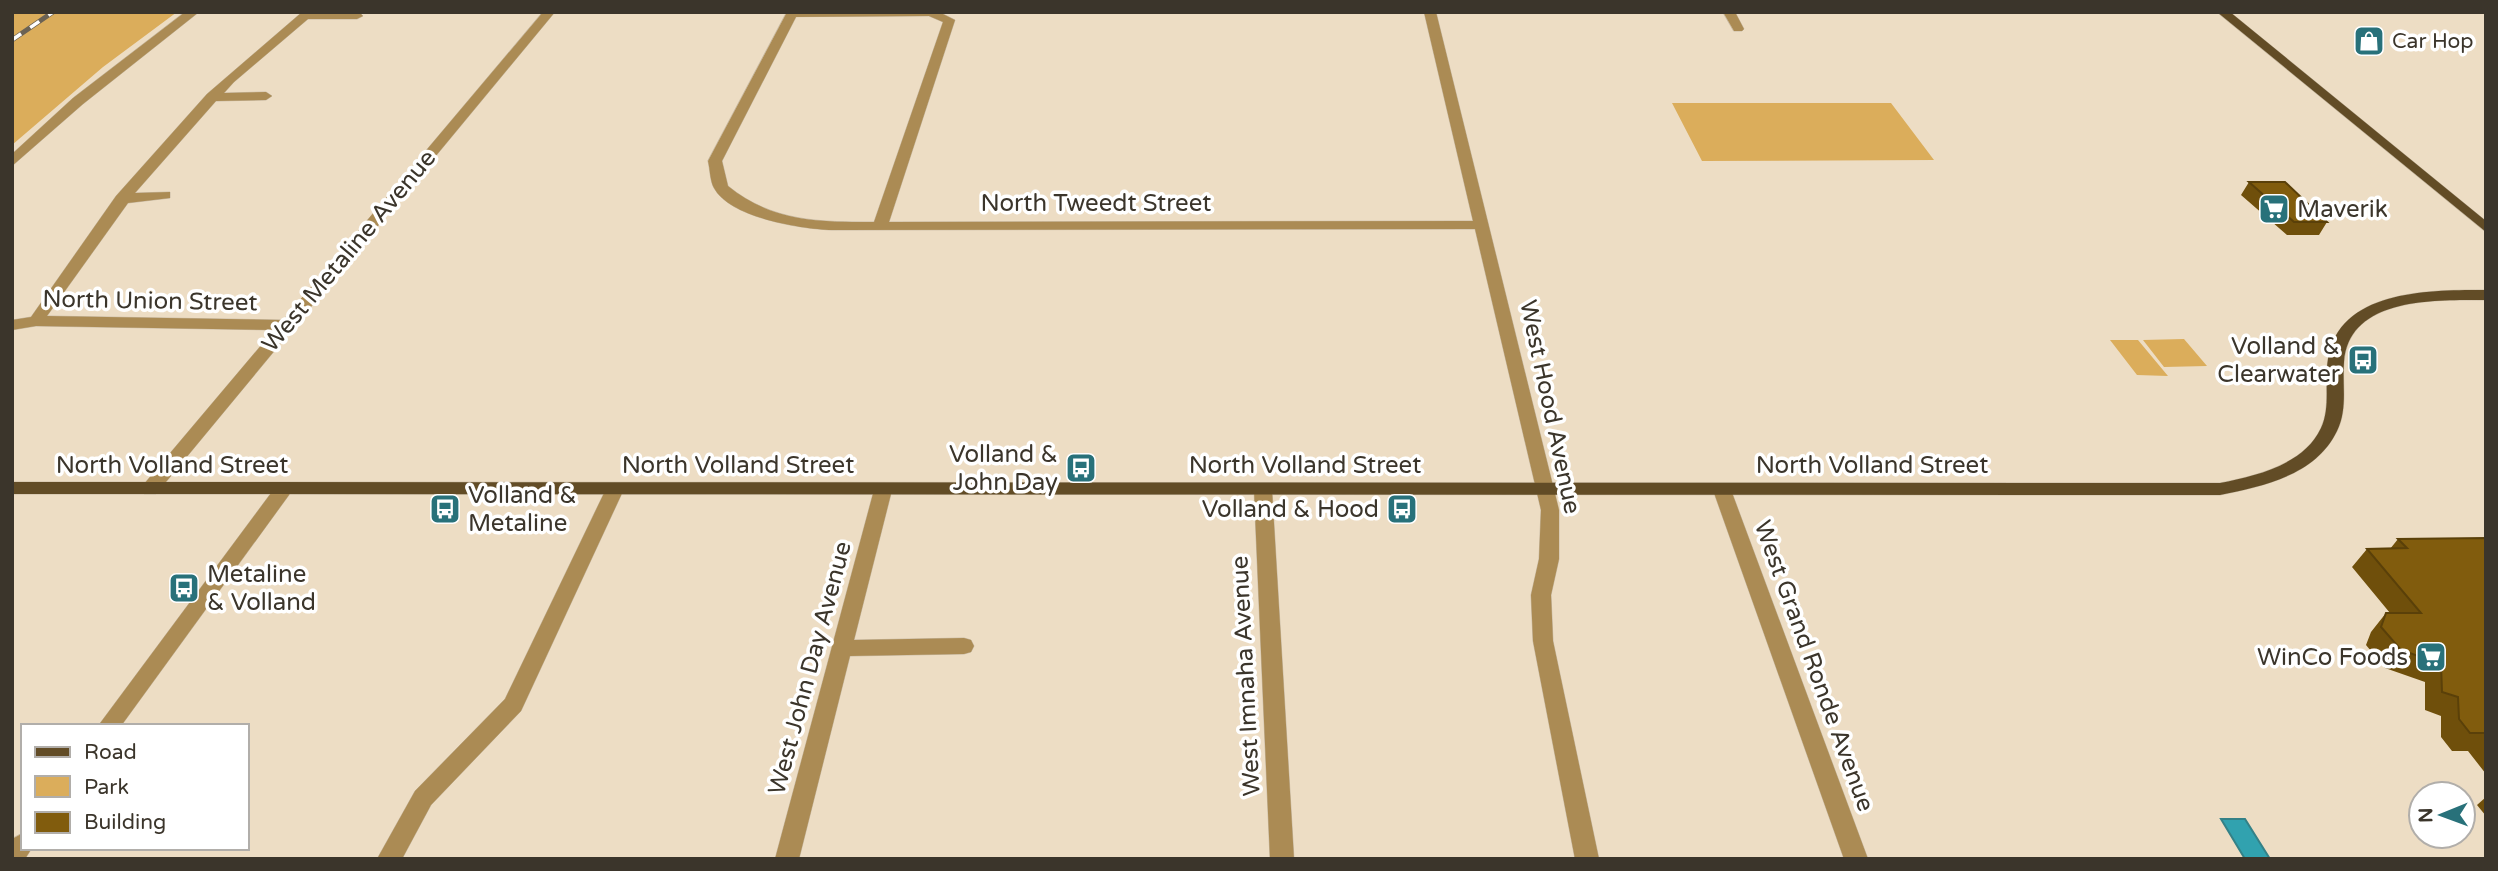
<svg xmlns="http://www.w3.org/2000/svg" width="2498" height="871" font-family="'Varela Round',sans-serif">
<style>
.green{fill:#dbad5b}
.water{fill:#31a2af;stroke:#348187;stroke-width:2}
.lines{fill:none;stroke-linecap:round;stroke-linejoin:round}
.minor-casing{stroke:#c9bba5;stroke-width:1}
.major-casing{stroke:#c9bba5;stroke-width:1}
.minor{fill:#ab8b54;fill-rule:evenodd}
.major{fill:#624c26;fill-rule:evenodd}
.rail-casing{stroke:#6b6254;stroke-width:5}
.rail{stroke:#fff;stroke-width:3.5;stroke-dasharray:11;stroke-linecap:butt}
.wall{fill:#6f4f0b}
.building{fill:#815c0d;stroke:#5a4009;stroke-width:2}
.labels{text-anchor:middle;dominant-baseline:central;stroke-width:7;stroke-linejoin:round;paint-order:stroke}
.far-poi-label{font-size:21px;fill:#3b352b;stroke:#fff;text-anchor:start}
.street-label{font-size:24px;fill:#3b352b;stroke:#fff}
.poi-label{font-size:24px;fill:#3b352b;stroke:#fff;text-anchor:end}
</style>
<rect width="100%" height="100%" fill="#edddc4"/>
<path class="green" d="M12,12H177L103,67L12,145Z
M1672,103H1891L1934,160L1702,161Z
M2184,339L2207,366L2164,367L2143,340Z
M2110,340H2138L2168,376L2137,375Z"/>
<path class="water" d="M2221,819H2245L2270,859H2245Z"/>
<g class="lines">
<g class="minor-casing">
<path id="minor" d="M185,12H199L83,104L12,166V154L73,98Z
M543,12H555L156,494H144L141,489L144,484L274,330L36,326L12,330V320L31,317L116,196L207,94L301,13L361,14L363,16L357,19H308L234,82L224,93L266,92L272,96L266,100L216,101L135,193L170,192V198L128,203L47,316L283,320Z
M787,12H939L955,20L889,222L1473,221L1424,12H1436L1559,510V559L1551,595L1553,641L1599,859H1575L1533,641L1531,595L1539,559L1541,510L1475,229L832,230C802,229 730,218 714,188C710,181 710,169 708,161ZM929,16L943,22L874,222C820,222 772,222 728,186L722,161L796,17Z
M1723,12H1735L1744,29L1742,31H1734Z
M615,483L624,489L521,711L431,805L402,859H377L415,791L505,699L606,489Z
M283,484L292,490L289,495L121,726H98L277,485Z
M883,484L892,490L854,640L964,638L971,640L974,646L971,652L964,654L850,656L799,859H775L874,490Z
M1263,484L1272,490L1294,859H1270L1254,490Z
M1722,484L1731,490L1868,859H1844L1713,490Z
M23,833V848H32L25,859H12V839Z"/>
</g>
<g class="major-casing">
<path id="major" d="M2217,12H2230L2486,221V232Z
M2486,290V300C2438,300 2349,296 2344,362C2342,384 2348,409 2337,431C2316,475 2264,486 2220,495L12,494V482L2220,483C2255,476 2304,465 2321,428C2331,406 2324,382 2328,359C2339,289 2431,290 2486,290Z"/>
</g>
<use href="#minor" class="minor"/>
<use href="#major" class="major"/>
<g class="rail-casing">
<path id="rail" d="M12,40L53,12"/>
</g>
<use href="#rail" class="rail"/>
</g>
<path class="wall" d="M2249,182L2327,222L2319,235H2287L2241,195Z
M2486,538V774L2468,751H2452L2441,737V716L2425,710V682L2385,668L2366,645L2371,632L2386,613H2390L2352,567L2367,549H2390L2398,539Z
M2486,797V816L2477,805Z"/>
<path class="building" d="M2249,182H2285L2327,222H2294Z
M2486,538V733H2470L2459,719L2458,697L2442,692L2441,664L2401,650L2381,627L2386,613H2421L2367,549L2407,548L2398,539Z"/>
<defs>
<g id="shop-square" transform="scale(1.575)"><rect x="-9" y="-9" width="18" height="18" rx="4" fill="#28717a" stroke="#fff"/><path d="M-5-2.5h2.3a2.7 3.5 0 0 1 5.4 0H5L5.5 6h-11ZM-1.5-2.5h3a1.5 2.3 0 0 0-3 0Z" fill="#fff"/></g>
<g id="supermarket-square" transform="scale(1.575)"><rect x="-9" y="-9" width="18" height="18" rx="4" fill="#28717a" stroke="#fff"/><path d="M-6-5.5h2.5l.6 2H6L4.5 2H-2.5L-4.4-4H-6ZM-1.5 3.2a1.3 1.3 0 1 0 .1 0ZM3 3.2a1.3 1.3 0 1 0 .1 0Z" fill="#fff"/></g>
<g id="bus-square" transform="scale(1.575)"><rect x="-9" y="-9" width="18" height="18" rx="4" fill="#28717a" stroke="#fff"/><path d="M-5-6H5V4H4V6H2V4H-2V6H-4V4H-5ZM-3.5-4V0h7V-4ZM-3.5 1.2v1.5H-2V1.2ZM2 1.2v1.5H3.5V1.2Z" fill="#fff"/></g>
</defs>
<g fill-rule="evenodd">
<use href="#shop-square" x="2369" y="41"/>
<use href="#supermarket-square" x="2274" y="209"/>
<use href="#bus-square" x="2363" y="360"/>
<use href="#bus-square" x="1081" y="468"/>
<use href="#bus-square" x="445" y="509"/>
<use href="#bus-square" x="1402" y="509"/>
<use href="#bus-square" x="184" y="588"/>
<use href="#supermarket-square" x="2431" y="657"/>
</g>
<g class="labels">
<g class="far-poi-label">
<text x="2392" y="41">Car Hop</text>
</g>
<g class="street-label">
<text x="1096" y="203">North Tweedt Street</text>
<text transform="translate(349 251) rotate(-50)">West Metaline Avenue</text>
<text transform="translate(150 301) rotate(1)">North Union Street</text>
<text transform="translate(1550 407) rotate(78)">West Hood Avenue</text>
<text x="172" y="465">North Volland Street</text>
<text x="738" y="465">North Volland Street</text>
<text x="1305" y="465">North Volland Street</text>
<text x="1872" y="465">North Volland Street</text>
<text transform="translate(1814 666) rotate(70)">West Grand Ronde Avenue</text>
<text transform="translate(810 668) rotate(-75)">West John Day Avenue</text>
<text transform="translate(1246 676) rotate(-93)">West Imnaha Avenue</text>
</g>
<g class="poi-label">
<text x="2297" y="209" text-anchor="start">Maverik</text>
<text x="2340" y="346">Volland &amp;<tspan x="2340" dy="28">Clearwater</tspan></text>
<text x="1058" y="454">Volland &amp;<tspan x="1058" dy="28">John Day</tspan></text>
<text x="468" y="495" text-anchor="start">Volland &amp;<tspan x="468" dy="28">Metaline</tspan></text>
<text x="1379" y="509">Volland &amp; Hood</text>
<text x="207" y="574" text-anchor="start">Metaline<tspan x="207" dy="28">&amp; Volland</tspan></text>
<text x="2408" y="657">WinCo Foods</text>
</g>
</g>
<rect width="2498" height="871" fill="none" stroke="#3b352b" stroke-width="28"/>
<rect x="21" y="724" width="228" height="126" fill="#ffffff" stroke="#b1aeaa" stroke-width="2"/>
<rect x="35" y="747" width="35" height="10" fill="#624c26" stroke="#b1aeaa" stroke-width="2"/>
<text x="84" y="759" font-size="21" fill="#3b352b">Road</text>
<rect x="35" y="776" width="35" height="21" fill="#dbad5b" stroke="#b1aeaa" stroke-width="2"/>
<text x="84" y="794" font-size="21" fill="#3b352b">Park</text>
<rect x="35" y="812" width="35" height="21" fill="#815c0d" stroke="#b1aeaa" stroke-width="2"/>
<text x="84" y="829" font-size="21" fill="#3b352b">Building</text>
<g transform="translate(2442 815) rotate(269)"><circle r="33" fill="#ffffff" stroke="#b1aeaa" stroke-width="2"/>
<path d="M0-5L12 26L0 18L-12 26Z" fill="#28717a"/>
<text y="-10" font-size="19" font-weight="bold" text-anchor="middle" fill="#3b352b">N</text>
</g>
</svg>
